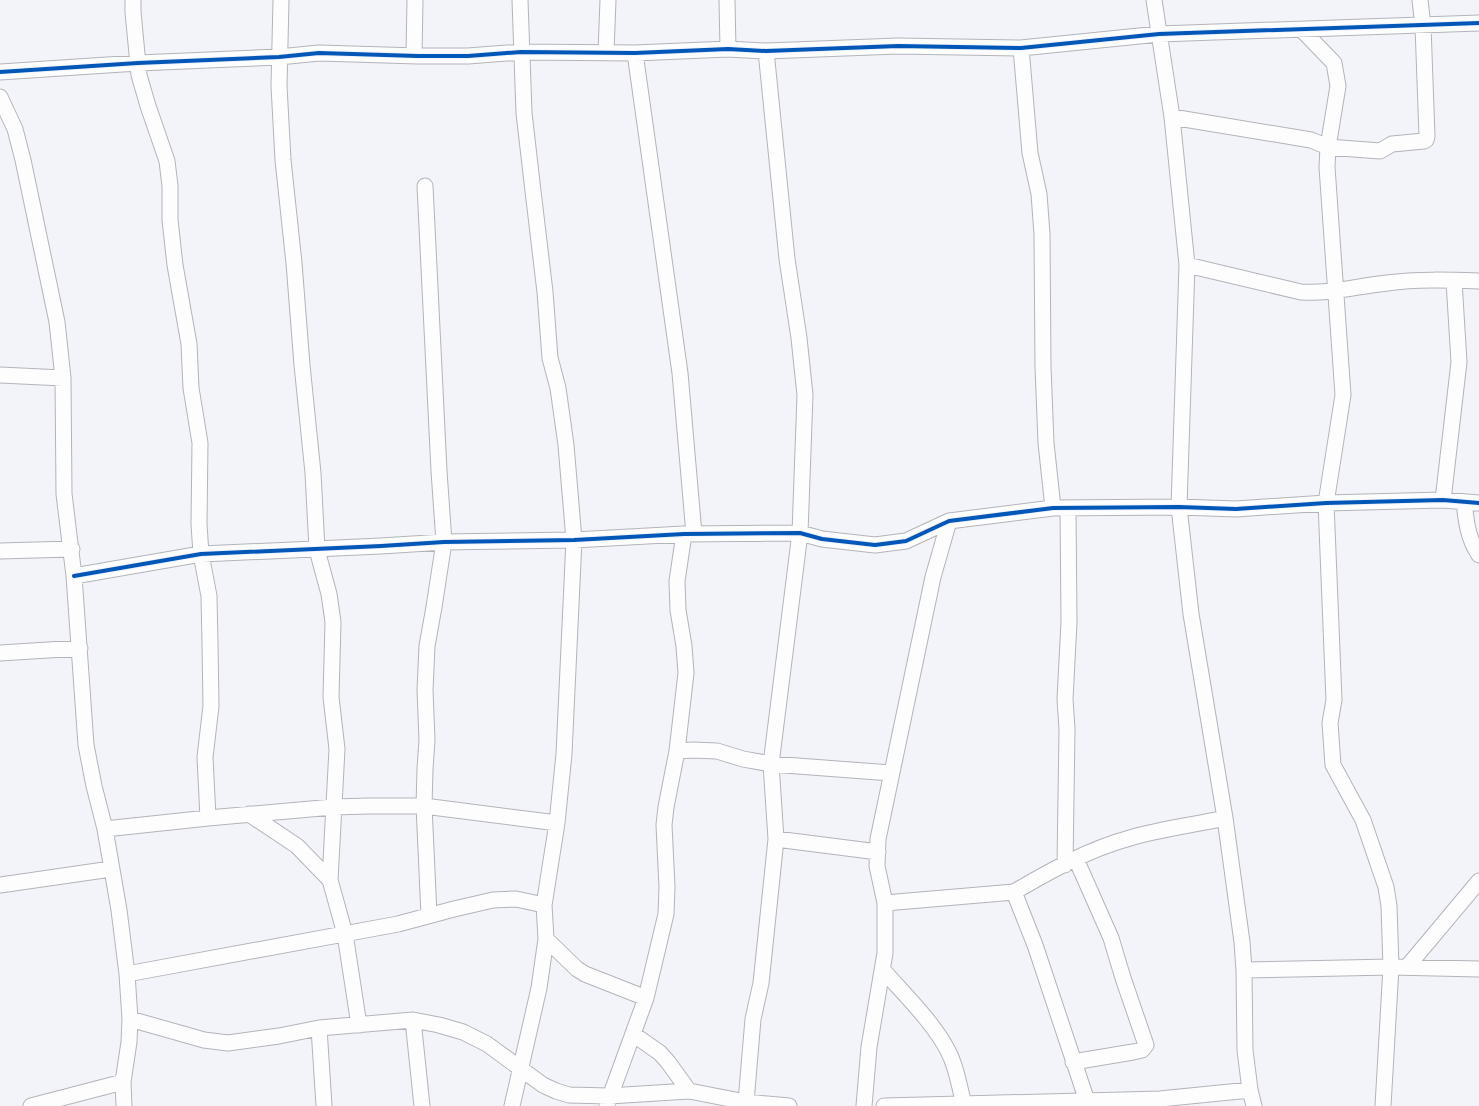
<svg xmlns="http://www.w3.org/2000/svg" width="1479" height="1106" font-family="Raleway,sans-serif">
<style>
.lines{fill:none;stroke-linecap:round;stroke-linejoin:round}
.street-casing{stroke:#b3b4ba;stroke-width:17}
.street{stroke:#fdfdfe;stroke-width:15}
.cycleway-casing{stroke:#f0f3fc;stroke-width:6}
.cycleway{stroke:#0057b8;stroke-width:4}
</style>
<rect width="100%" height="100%" fill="#f3f4f9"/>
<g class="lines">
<g class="street-casing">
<path id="street" d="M133,0V12L139,75L148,106L167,161L170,186V220L175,265L189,344L191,388L200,443L199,524L201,554L209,596L210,644L211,706L205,757L208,818
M281,0L279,86L283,160L294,263L302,365L313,473L317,549L320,561L329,594L333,622L331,697L337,749L330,880L345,934L359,1025
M727,0L728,49
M1154,0L1172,117L1187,265L1179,507L1191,614L1225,818L1242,942L1244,970L1245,1050L1250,1090L1254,1106
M1302,30L1334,63L1338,86L1328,147L1380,151L1392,144L1424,141L1426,140L1427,136L1423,26L1420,0
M1021,48L1030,153L1039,194L1042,234L1043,367L1046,443L1053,508
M606,52L608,0
M635,53L680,373L694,534
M414,56L415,0
M0,72L138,63L279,57L319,53L418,56H468L521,52L635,53L728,49L766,51L898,46L1021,48L1159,34L1479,23
M0,97L15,129L23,160L57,322L63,378L64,494L74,576L86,745L94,786L105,829L119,910L127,974L130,1019L129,1042L123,1082L124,1106
M1172,117L1311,140L1328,147L1327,167L1343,395L1326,503L1334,700L1330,723L1333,765L1363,820L1386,887L1389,906L1391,967L1383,1106
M425,186L439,471L444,542L434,607L427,646L425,690L427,740L425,769L424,806L429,915
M1187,265L1301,292C1330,294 1358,286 1387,283C1417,279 1448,280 1479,281
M0,375L63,378
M1443,500L1459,362L1454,281
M1464,502C1466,521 1468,539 1479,555
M0,551L72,549
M74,576L201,554L381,546L444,542L574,540L684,534L800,533L822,539L875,545L906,541L949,521L1053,508L1179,507L1236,509L1326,503L1443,500L1479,503
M0,653L80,648
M677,751L693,750L717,751L743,759L771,764L891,773
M249,814L297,846L330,880
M105,829L208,818L333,807L369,806H424L557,823
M776,839L878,852
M1065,865L1067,729L1065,699L1069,622L1068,509
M0,885L111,869
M885,903L1014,892
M546,939L577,969L585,974L646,998
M1407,967L1479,881
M883,970C904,994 934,1023 948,1051C957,1067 959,1087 964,1104
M1244,970L1391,967L1479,969
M127,974L398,924L454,909L493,900L516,899L544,905
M130,1019L204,1040L228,1043L279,1036L319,1028L413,1020L439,1025L463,1032L487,1044L543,1085L556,1091L569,1095L609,1096L689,1091L746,1102L789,1106
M413,1020L422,1106
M319,1028L324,1106
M633,1034L660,1053L668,1062L689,1091
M1073,1062L1133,1052L1142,1050L1146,1045L1123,978L1111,938L1076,859
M1087,1101L1035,945L1014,892C1050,871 1089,849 1130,838C1160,829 1194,825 1225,818
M746,1102L753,1019L761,983L776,839L771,764L800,533L805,395L799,338L787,259L766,51
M607,1105L646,998L666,914L667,887L664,825L666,807L677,751L686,673L684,646L678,610L677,581L684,534
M31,1106L123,1082
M512,1106L539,988L546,939L544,905L557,823L564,754L574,540L566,445L558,388L550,358L545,292L533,191L524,113L520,0
M864,1106L869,1047L885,953V903L877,866L878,839L933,577L949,521
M884,1106L1160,1099L1250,1090"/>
</g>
<use href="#street" class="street"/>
<g class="cycleway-casing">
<path id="cycleway" d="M0,72L138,63L279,57L319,53L418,56H468L521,52L635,53L728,49L766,51L898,46L1021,48L1159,34L1479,23
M74,576L201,554L381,546L444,542L574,540L684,534L800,533L822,539L875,545L906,541L949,521L1053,508L1179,507L1236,509L1326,503L1443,500L1479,503"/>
</g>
<use href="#cycleway" class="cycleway"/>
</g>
</svg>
